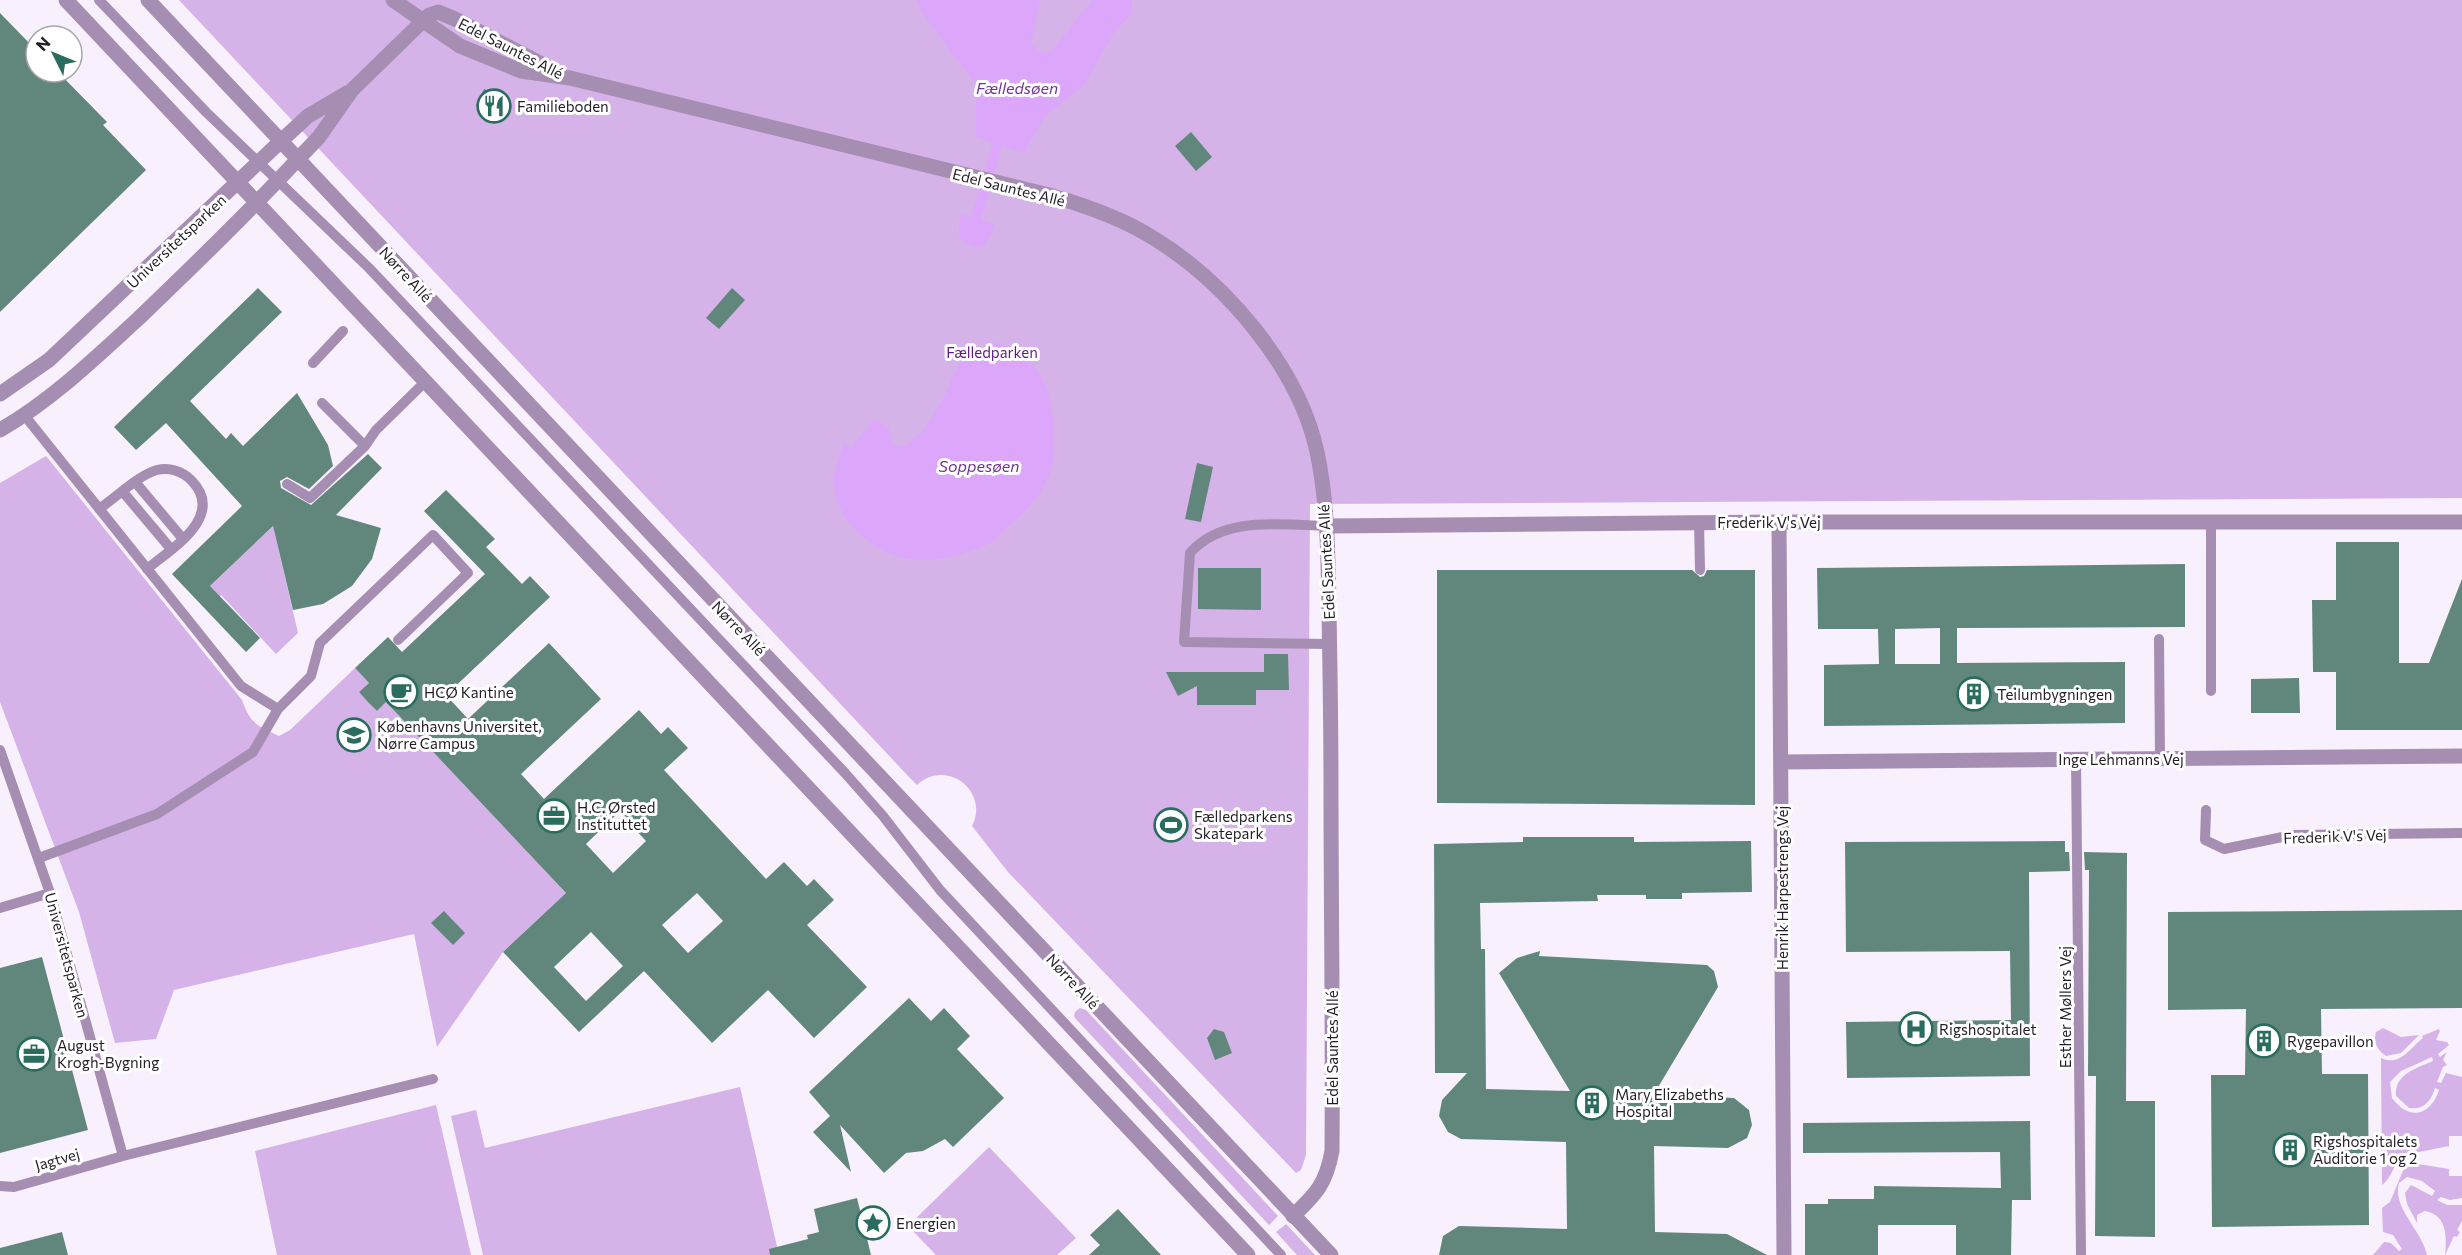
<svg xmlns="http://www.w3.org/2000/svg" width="2462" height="1255" font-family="Commissioner,sans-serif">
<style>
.green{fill:#d5b3e8;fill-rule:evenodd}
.water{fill:#dca6fb}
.building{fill:#61877d;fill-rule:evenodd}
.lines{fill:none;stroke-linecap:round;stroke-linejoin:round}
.service{stroke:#a58eb2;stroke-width:10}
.minor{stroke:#a58eb2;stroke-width:15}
.tertiary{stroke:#a58eb2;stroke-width:15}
.labels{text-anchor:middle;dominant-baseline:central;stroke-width:6;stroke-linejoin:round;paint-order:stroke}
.street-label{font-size:15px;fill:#241d28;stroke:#fff}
.poi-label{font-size:15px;fill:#241d28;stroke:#fff;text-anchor:start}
.park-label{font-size:15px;fill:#5e1a7c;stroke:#fff}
.water-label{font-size:16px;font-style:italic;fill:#733293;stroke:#fff}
</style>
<rect width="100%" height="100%" fill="#f8f0fd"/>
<path class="green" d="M179,0H2462V498L1310,504L1306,1155L1301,1170L1296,1173L1008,872L972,826C990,791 946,758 917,785L909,777Z
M46,456L242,700C250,723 257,726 279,736L290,730L355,668L369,683L359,692L377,711L386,702L566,893L503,952L437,1047L414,934L174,990L156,1039L115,1043L79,912L0,702V483Z
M273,526L298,633L276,654L221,595L213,603L203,593Z
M1080,1008L1086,1010L1278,1216L1269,1225L1074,1017L1075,1012Z
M2383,1028L2401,1037L2419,1035L2401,1053L2386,1056C2377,1050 2373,1042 2376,1032Z
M2439,1029L2440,1031L2436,1040L2447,1042L2449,1045L2438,1054L2440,1057L2447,1052L2443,1060L2447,1065L2443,1067L2437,1082L2441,1083L2446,1073L2462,1077V1136H2449C2449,1149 2449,1163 2449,1176H2462V1198L2450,1200L2441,1197L2437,1200L2447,1205H2462V1221L2457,1230L2460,1232L2457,1237L2454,1236L2445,1255C2447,1236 2447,1215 2425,1211L2417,1215V1223L2407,1204L2405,1193L2411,1185L2432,1196L2435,1191L2422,1181L2407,1177L2399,1183C2392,1208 2421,1229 2427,1255H2373L2384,1242L2391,1243L2399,1251L2402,1249L2393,1235L2383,1232L2382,1208L2390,1202L2405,1166L2412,1163L2449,1169V1146L2404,1155C2393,1163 2393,1177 2382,1185L2381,1058C2400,1067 2410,1048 2423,1038L2422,1036ZM2432,1057L2433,1061C2417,1068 2394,1074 2396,1096L2409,1108C2423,1110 2431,1102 2435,1088L2439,1090C2431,1115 2410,1122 2392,1098L2390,1082L2401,1071Z
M740,1087L779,1255H483L451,1116L476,1110L485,1148Z
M436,1105L471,1255H277L255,1151Z
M989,1147L1076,1238L1057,1255H936L908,1226Z
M1286,1224L1315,1255H1297L1276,1232Z"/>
<path class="water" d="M917,0H1040L1031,43L1039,51L1050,53L1092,0H1132L1131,14L1113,34L1085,84L1045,116L1024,153L1002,146L981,220L994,224C992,230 990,238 986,243C978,252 962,245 959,234C958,228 960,221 961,214L971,217L993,143L976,137V85L922,13Z
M993,343C1019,345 1044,371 1049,396C1054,421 1057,443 1051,469C1047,487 1029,508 1015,520C1006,528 995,542 984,546C931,568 886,568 848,521C838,508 831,488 835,470C837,462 841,453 844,444L852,448L874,419L888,427L893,445L905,446L922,432L939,407L962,358Z"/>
<path class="building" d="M0,13L36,50V72H58L107,122L103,125L146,170L0,312Z
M484,89L505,99L498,115L476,105Z
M1191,132L1212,157L1196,171L1175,146Z
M258,288L282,312L190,401L226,439L231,433L243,446L297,393L328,445L333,466L309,489L287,477L280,481L281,488L311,505L368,454L382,468L336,515L381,528L372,559L352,586L323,604L293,610L273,526L210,586L260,638L246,652L172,574L242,506L166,423L136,450L114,427Z
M732,288L745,300L719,329L706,318Z
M1197,463L1213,467L1201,522L1185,519Z
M446,490L495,539L486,547L522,584L530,576L550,597L446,695L468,719L549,643L601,699L521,774L544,799L639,710L661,734L668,727L688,748L664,770L766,879L784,862L807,886L814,879L834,900L807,925L867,987L814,1038L768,990L712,1043L644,971L579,1032L503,952L566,893L386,702L377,711L367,701L359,692L369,683L355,668L388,637L402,652L485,574L424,511ZM619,812L646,841L613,873L586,844ZM697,893L723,921L688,953L662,925ZM591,932L623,966L586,1001L554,967Z
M2336,542H2399V663H2429L2462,579V730H2336V672H2313L2312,600H2336Z
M2185,564V627L1957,628V663L2125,662V723L1824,726V665L1879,664L1878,629H1818L1817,568ZM1940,628V664H1895V629Z
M1198,568H1261V610L1198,609Z
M1437,570H1692L1700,577L1704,576L1707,570H1755V805L1437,803Z
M1264,654H1288L1289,690H1256V705H1197V686L1178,696L1166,672H1264Z
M2299,678L2300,713H2251V679Z
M1523,837H1634V842L1751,841L1752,892L1682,893V899H1646V895H1597L1598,901L1480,903L1481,949H1485L1486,1089L1570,1091L1499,973L1517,958L1540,951L1539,956L1707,965L1714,971L1718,987L1654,1094L1734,1098L1749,1110L1752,1125L1747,1138L1728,1148L1654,1146L1655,1232L1727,1234L1767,1255H1439L1443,1236L1459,1226L1567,1229L1566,1142L1461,1139L1448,1132L1439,1116L1442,1100L1467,1073H1435L1434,844L1523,842Z
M2065,841V852H2069L2070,871L2029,872L2030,1076L1847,1078L1846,1022L2011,1020L2010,951L1846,952L1845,842Z
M2084,852L2127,853L2126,1101H2155V1237L2095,1236L2096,1076H2088L2089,870H2085Z
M2462,910V1008L2321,1009L2322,1074H2368L2369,1225L2212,1227L2211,1075H2245L2246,1009L2168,1010V912Z
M444,911L465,933L453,945L431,923Z
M42,957L88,1130L0,1153V968Z
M909,998L931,1021L944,1008L970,1036L957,1049L1004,1098L953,1147L945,1139L923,1151L906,1153L884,1173L840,1125L851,1172L813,1132L830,1116L809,1092Z
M1214,1029L1224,1032L1232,1053L1215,1060L1207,1038Z
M2030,1121L2031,1200H2012L2011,1255H1956V1225H1878V1255H1805V1204H1828V1199H1874V1186L2001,1188L2000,1152L1803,1153V1123Z
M857,1198L871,1255H770L769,1249L808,1239L807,1235L819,1232L814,1209Z
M1118,1209L1161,1255H1089L1100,1245L1090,1235Z
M62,1232L68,1255H0V1248Z"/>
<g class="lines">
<path class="service" d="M99,0L206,112L369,268L845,773L883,816L940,890L1281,1255
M313,363L343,331
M322,403L365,446
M25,416L241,686L278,709
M136,483L183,539
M287,484L310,498L365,446L376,430L426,381
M123,492L171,549
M99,509C114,499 140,474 157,470C169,467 182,471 191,480C227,516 171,549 147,569
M2211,521V691
M1699,522L1700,570
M1328,526C1282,525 1223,515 1190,553L1184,642L1330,644
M2159,639L2160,758
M0,750L50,893L123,1156
M2076,759L2081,1255
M2206,810L2205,840L2224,849L2292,835L2462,833
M39,858L157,814L253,752L278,709L311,676L320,643L433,535L468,573L398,640
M0,908L50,893
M0,1186L14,1187L123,1156L433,1079"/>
<path class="minor" d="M393,0L460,46L521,71L570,78L1049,195C1084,205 1124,219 1155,239C1226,283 1299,368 1317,452C1328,504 1328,557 1329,610C1330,668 1331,726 1331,785C1331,907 1333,1029 1332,1151C1326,1184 1316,1194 1293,1216
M281,141L308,116L347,93
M298,159L319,137L352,90L429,15L438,12L455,19L555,71
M1779,522L1784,1255
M1328,526L1779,522H2462
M1781,762L2462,756"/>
<path class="tertiary" d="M66,0L1248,1255
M148,0L1331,1255
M0,394L49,360L281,141
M0,430C52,400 95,358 139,318C193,266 247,214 298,159"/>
</g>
<defs>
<g id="restaurant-ring" transform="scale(1.725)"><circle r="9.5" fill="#fff" stroke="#2a6d5e" stroke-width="1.5"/><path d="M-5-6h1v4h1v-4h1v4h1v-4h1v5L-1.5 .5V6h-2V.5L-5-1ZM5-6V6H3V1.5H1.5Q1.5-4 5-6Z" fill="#2a6d5e"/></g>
<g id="cafe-ring" transform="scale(1.725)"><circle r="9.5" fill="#fff" stroke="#2a6d5e" stroke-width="1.5"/><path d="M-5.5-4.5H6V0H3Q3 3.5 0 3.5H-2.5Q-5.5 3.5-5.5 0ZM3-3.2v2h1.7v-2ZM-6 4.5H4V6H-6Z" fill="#2a6d5e"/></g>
<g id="building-ring" transform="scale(1.725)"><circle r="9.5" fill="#fff" stroke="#2a6d5e" stroke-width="1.5"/><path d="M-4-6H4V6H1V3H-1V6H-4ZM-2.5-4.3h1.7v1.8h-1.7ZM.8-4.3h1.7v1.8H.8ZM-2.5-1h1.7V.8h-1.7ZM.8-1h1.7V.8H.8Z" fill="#2a6d5e"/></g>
<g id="university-ring" transform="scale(1.725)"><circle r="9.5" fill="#fff" stroke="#2a6d5e" stroke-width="1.5"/><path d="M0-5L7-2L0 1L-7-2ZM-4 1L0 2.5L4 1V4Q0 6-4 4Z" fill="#2a6d5e"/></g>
<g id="office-ring" transform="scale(1.725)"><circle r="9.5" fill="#fff" stroke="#2a6d5e" stroke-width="1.5"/><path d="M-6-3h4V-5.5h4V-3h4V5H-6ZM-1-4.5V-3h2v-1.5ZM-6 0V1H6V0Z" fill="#2a6d5e"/></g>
<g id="stadium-ring" transform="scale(1.725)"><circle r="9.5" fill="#fff" stroke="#2a6d5e" stroke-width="1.5"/><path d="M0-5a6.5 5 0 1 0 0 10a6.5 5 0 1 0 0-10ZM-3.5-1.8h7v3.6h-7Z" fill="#2a6d5e"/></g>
<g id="hospital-ring" transform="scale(1.725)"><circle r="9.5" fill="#fff" stroke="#2a6d5e" stroke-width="1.5"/><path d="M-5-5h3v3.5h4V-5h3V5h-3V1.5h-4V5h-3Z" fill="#2a6d5e"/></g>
<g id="sight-ring" transform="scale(1.725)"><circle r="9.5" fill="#fff" stroke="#2a6d5e" stroke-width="1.5"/><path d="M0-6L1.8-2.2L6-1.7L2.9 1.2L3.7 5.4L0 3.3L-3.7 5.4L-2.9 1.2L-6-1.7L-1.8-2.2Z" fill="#2a6d5e"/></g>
</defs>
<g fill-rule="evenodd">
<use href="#restaurant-ring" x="494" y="106"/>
<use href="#cafe-ring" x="401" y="692"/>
<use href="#building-ring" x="1974" y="694"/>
<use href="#university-ring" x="354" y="735"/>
<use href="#office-ring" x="554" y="816"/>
<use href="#stadium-ring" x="1171" y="825"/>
<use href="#hospital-ring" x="1916" y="1029"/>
<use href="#building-ring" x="2264" y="1041"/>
<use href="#office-ring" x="34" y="1054"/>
<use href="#building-ring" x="1592" y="1103"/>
<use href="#building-ring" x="2290" y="1150"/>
<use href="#sight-ring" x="873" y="1223"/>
</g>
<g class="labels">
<g class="street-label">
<text transform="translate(511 48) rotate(27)">Edel Sauntes Allé</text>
<text transform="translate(1009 187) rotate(14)">Edel Sauntes Allé</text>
<text transform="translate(176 241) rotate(-43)">Universitetsparken</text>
<text transform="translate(406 274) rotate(47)">Nørre Allé</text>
<text x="1769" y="522">Frederik V's Vej</text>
<text transform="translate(1326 562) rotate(-93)">Edel Sauntes Allé</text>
<text transform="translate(739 628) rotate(46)">Nørre Allé</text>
<text x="2121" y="759">Inge Lehmanns Vej</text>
<text transform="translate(2335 836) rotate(-2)">Frederik V's Vej</text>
<text transform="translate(1782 888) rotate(-90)">Henrik Harpestrengs Vej</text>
<text transform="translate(67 955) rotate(75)">Universitetsparken</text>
<text transform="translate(1073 981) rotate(47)">Nørre Allé</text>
<text transform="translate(2065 1007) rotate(-90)">Esther Møllers Vej</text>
<text transform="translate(1332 1048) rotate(-90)">Edel Sauntes Allé</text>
<text transform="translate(57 1159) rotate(-16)">Jagtvej</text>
</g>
<g class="poi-label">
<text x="517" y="106">Familieboden</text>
<text x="424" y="692">HCØ Kantine</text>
<text x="1997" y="694">Teilumbygningen</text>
<text x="377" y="726">Københavns Universitet,<tspan x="377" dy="17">Nørre Campus</tspan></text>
<text x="577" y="807">H.C. Ørsted<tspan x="577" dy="17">Instituttet</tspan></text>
<text x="1194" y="816">Fælledparkens<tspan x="1194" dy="17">Skatepark</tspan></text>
<text x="1939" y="1029">Rigshospitalet</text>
<text x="2287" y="1041">Rygepavillon</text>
<text x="57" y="1045">August<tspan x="57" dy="17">Krogh-Bygning</tspan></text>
<text x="1615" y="1094">Mary Elizabeths<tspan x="1615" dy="17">Hospital</tspan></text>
<text x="2313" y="1141">Rigshospitalets<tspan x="2313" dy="17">Auditorie 1 og 2</tspan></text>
<text x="896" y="1223">Energien</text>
</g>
<g class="park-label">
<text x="992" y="352">Fælledparken</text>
</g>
<g class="water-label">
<text x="1017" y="87">Fælledsøen</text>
<text x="979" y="465">Soppesøen</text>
</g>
</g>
<g transform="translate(54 54) rotate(313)"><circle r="28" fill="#ffffff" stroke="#a7a5a9" stroke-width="1.5"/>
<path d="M0-4.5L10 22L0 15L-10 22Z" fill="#2a6d5e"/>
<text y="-9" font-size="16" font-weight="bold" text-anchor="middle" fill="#241d28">N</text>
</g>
</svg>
